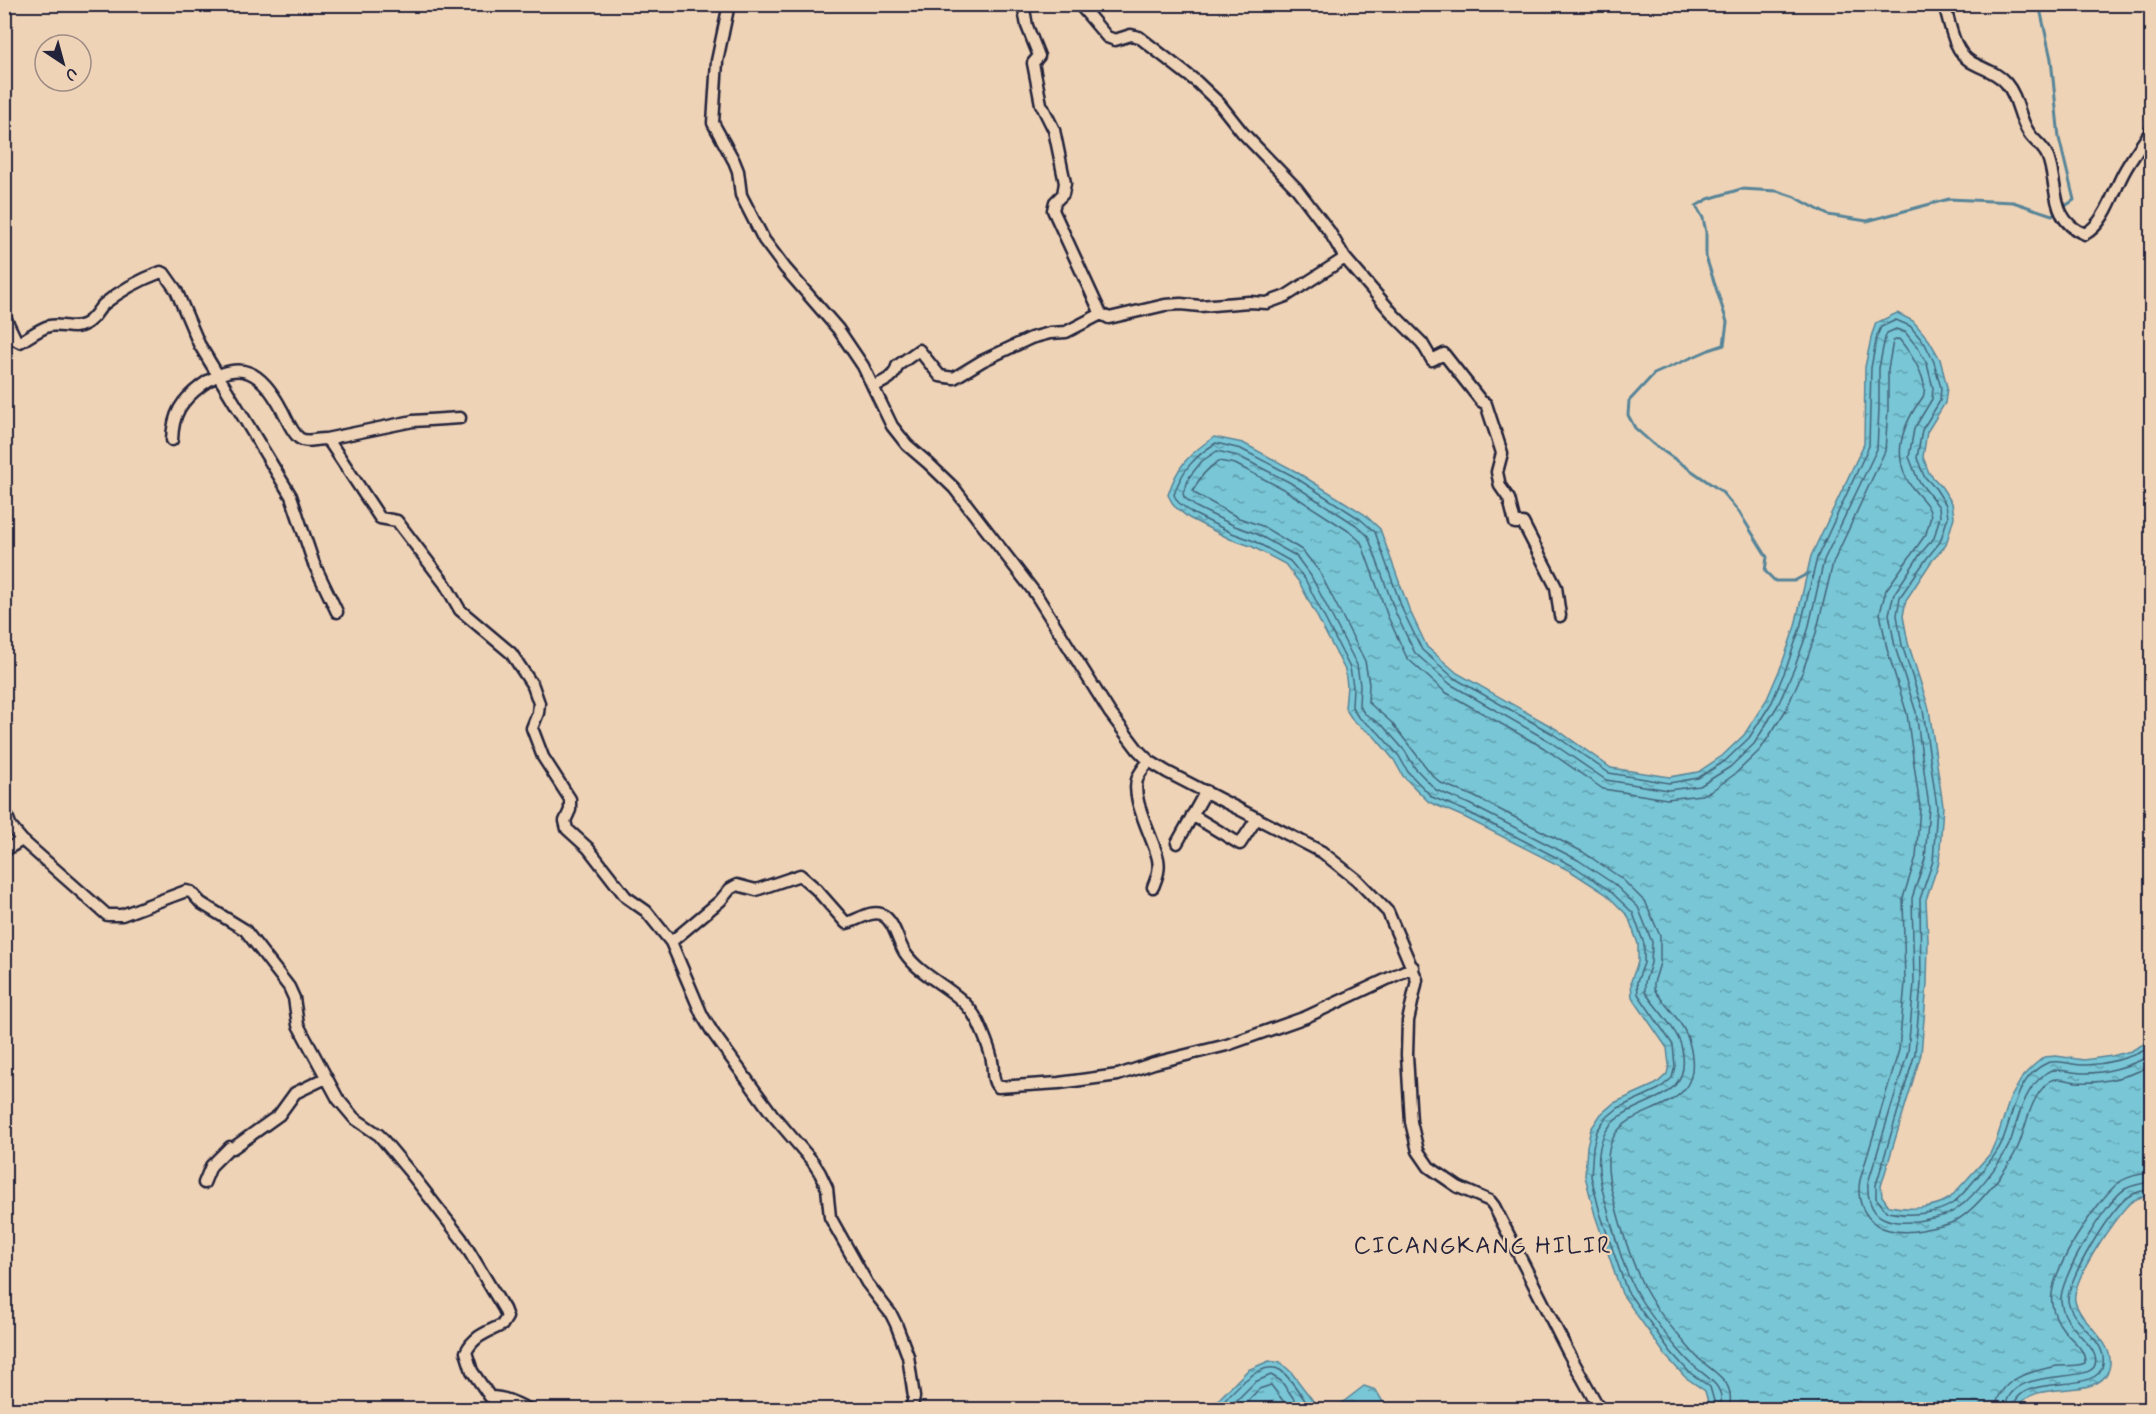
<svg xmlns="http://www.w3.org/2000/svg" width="2156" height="1414" font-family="Mynerve,sans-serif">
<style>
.water{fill:url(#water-ripples);stroke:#568498;stroke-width:1.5}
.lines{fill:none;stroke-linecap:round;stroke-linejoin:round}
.shore{stroke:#446479;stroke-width:1.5}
.stream{stroke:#568498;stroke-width:3}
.street-casing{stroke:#22223b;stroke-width:15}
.street{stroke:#efd3b6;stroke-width:10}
.labels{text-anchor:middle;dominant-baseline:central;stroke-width:4.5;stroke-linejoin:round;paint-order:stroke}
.quarter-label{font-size:24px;letter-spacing:1.5px;fill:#22223b;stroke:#efd3b6}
</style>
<defs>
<pattern id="water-ripples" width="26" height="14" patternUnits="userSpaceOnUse" patternTransform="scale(1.5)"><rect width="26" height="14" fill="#78c6d6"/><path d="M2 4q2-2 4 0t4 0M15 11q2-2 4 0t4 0" fill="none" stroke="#62a0af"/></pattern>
</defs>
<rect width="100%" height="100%" fill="#efd3b6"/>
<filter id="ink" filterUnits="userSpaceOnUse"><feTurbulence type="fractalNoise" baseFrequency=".0167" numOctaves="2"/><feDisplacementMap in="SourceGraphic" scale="12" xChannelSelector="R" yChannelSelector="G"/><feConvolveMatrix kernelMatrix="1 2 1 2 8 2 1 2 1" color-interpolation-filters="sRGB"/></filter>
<g filter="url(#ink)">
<path class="water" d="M1897,313L1913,321L1929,340L1940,359L1947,387L1945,403L1927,432L1923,457L1929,473L1941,486L1952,503L1954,517L1946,545L1931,562L1906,600L1903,616L1908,643L1929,709L1943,806L1939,862L1926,900L1928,940L1927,984L1921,1054L1881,1186L1882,1196L1889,1206C1909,1210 1933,1209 1950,1198L1990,1154L1997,1138L2010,1099L2023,1076L2033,1066L2044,1057L2056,1056L2084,1060L2112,1056L2131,1051L2151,1040V1195C2145,1196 2135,1198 2130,1203C2115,1217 2071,1281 2075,1301C2080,1324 2117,1342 2109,1369C2097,1404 2033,1375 2018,1409H1704L1708,1402L1705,1391L1685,1377L1666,1356L1622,1294L1595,1215L1585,1176L1587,1146L1591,1129L1601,1114L1614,1103L1656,1084L1667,1074L1669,1065L1667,1048L1632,997L1631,981L1638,962V944L1628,916L1606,894L1572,872L1464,817L1429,802L1403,776L1394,760L1374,736L1354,722L1345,708L1347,686L1345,670L1299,582L1285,564L1251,546L1230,539L1189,518L1174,506L1168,495C1177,466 1189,454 1214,437L1243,443L1295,471L1364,514L1380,529L1409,609L1427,647L1457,673L1556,729L1611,768L1670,777L1698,772L1722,756L1744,735L1767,699L1782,664L1795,626L1811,556L1864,444L1865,367L1872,334L1876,323Z
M1269,1361L1281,1363L1291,1372L1317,1406L1323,1409H1209L1248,1370Z
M1364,1386L1376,1390L1387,1409H1334Z"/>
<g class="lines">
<path class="shore" d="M1217,1410C1228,1396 1260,1358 1280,1370C1289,1375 1304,1400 1312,1410
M1227,1410L1255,1382L1271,1375L1281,1381L1302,1410
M1239,1410L1259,1389L1271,1385L1290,1410
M1711,1410L1714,1401L1710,1387L1689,1372L1671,1352L1627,1291L1600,1213L1591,1176L1593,1147L1597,1131L1606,1118L1618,1108L1659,1089L1672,1078L1675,1066L1673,1045L1638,994L1637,982L1644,963V944L1633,913L1609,890L1575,867L1466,811L1432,797L1408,772L1399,756L1378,732L1358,717L1352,707L1353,686L1350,668L1305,579L1290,561L1254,541L1232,533L1192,513L1178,502L1174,495C1181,471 1195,456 1216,443L1241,449L1293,476L1360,519L1375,532L1403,611L1422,650L1454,678L1553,734L1609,773L1669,783L1698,778L1725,761L1749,738L1772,702L1787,666L1800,628L1817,558L1869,446L1871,368L1877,336L1881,327L1896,320L1910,326L1925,344L1934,362L1941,388L1940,401L1922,430L1917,458L1924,476L1936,489L1946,505L1948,517L1940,542L1927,558L1900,597L1897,615L1902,645L1923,710L1937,807L1933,861L1920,899L1921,983L1915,1053L1876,1185V1198L1887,1212C1906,1216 1937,1215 1953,1203C1963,1195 1970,1185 1978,1176C1987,1164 1996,1156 2002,1142C2013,1116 2016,1078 2045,1064C2056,1058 2074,1066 2086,1065C2110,1064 2130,1058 2152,1047
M1719,1410C1728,1388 1708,1378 1695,1367C1688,1361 1682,1354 1676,1347C1661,1329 1645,1309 1634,1288C1623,1267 1614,1234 1608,1211C1601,1187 1593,1159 1604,1135C1622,1094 1698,1109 1681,1045C1676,1028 1655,1007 1645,992V982L1651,963L1652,942L1638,907L1614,884L1578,860L1469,804L1436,790L1415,768L1405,751L1384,727L1364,713L1359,705L1360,685L1357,665L1311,576L1296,556L1257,534L1235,526L1196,507L1184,497L1183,493L1190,476L1202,461L1217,451L1238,456L1289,482L1356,525L1368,536L1396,614L1415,653L1450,684L1549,741L1606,780L1668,790L1700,786L1730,767L1754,744L1778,705L1794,669L1808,630L1824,560L1877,449L1879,409V368L1885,338L1887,333L1896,329L1905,332L1918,348L1927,364L1933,388L1932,399L1914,429L1909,457L1918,480L1939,507L1940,516L1934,538L1921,553L1894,594L1889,614L1895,647L1916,712L1929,807L1925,859L1912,898L1914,983L1908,1052L1868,1183C1867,1195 1870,1212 1883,1218C1897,1225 1914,1222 1928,1219C1935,1217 1944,1217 1950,1213C1970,1203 2003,1161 2011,1140C2019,1116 2024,1089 2046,1073C2055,1066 2071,1073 2081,1073C2106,1074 2130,1066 2152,1055
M1729,1410C1736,1381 1716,1374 1699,1359C1694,1354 1689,1348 1684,1342C1669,1325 1651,1303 1642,1283C1629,1256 1620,1224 1613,1196C1608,1178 1604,1156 1613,1138C1631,1100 1710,1116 1689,1042C1684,1022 1665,1006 1654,989V983L1660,963V936L1646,903L1621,878L1583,852L1473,796L1441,783L1433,776L1391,722L1368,702L1369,684L1365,661L1319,571L1302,550L1262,526L1239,518L1194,493L1193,491C1199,478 1207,468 1219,461L1235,464L1285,490L1350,532L1361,542L1388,617L1407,658L1445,692L1544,748L1603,789L1667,799L1701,795L1710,792L1735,774L1760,750L1786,710L1802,673L1816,633L1833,563L1885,451L1888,409V369L1893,341L1899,339C1909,351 1930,380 1923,397C1921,400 1918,404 1915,408C1906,423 1898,442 1901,460C1902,468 1906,479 1911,486C1918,496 1929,503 1931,516L1926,534L1886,590L1880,613L1887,649L1907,714L1920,807L1916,857L1903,898L1905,983L1899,1050L1860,1180C1857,1196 1861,1211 1873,1222C1884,1233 1908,1233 1922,1230C1932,1227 1944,1227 1953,1222C1975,1212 2011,1166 2020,1142C2027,1122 2031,1096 2049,1082C2056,1076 2068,1081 2076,1082C2101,1084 2129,1077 2152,1065
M1996,1410C1997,1378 2032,1371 2057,1366C2067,1365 2076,1367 2085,1363C2085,1347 2071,1341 2063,1329C2058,1323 2053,1312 2052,1304C2047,1275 2095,1203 2117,1184C2125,1177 2141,1173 2152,1173
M2005,1410C2008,1364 2089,1385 2095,1365C2100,1350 2076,1334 2070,1323C2066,1318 2062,1309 2061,1302C2058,1280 2106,1201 2125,1189C2133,1185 2143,1183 2152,1182
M2013,1410C2017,1369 2098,1398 2103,1364C2107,1339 2072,1325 2068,1301C2066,1281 2112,1206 2129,1196C2136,1192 2145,1190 2152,1190"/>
<path class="stream" d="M1809,573L1794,581H1775L1765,571L1767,557L1739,512L1721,491L1653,444L1635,428L1628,415L1629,401L1654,374L1709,350L1724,345L1727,322L1706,257V232L1703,218L1696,206L1708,199L1741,189L1777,191L1795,197L1828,215L1867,221L1949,199L2013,202L2052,215L2074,200L2059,138L2051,59L2039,4"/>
<g class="street-casing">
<path id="street" d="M729,4L717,61L713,123L734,161L738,171L741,195L764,240L785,268L838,329L863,366L892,426L907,445L928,463L954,488L1035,593L1110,713L1138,750L1149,761L1167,772L1322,852L1357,880L1388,912L1417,980L1408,1021L1407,1055L1411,1122L1418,1151L1429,1167L1458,1187L1490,1201L1494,1206L1568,1352L1600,1410
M1023,4L1027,26L1039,56L1033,63L1041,104L1054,130L1065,183L1063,194L1055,202L1053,210L1101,314L1109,318L1165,305L1181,304L1200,306L1249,302L1267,303L1286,296L1345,258
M1079,4L1107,37L1115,40L1131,35L1139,37L1197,82L1219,103L1242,132L1297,189L1329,231L1345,258L1394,315L1422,343L1432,360L1444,354L1481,401L1486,404L1502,453L1497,472L1500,486L1509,499L1515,523H1523L1556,587L1560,616
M1944,4C1950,23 1953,51 1971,62C1983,69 1997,72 2006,83C2019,98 2018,117 2029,133C2034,141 2043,146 2047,155C2059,182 2048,220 2085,234C2105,223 2113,193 2123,174C2131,158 2143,144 2152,129
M4,315L16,340L20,342C29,337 39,329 49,326C61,323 73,331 85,324C97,317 96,311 104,304C121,290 140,280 161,272L164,273L176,290L199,344L291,496L314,564L337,612
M873,387C882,382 895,378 897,366L919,350L940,376L954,378L982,361L1031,338L1050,333L1066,332L1101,314
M326,439L413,421L460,418
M172,440C173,413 181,401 202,385C241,357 262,372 282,410C287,419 291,431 299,438C307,444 318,438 326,439L331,444L380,518L397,521L445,584L460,610L511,653L533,686L539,703L538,713L532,728L543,757L570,799V810L565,821L567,829L588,848L626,897L646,911L671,942L702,1015L713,1033L772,1114L813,1162L820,1173L827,1188L830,1217L867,1283L891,1314L896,1324L908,1356L914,1397L911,1410
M1149,761C1145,766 1140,772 1138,777C1129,797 1154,839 1158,859C1160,870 1157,877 1153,887
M4,808L11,827L22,840L107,915H122L186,891L191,892L201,903L245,930L289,987L294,998L298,1025L338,1099L354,1118L379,1135L409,1171L461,1238L504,1309L507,1317L502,1325C487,1332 474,1336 466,1352L472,1371L490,1397C505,1397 516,1403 530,1410
M1192,815L1240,844L1257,818
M1177,843L1206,791
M4,851L22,840
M671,942L720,901L730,889L737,885L756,890L800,875L816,889L846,923C857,921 870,910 881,914C895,921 897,941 905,953C924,981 962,989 978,1022C983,1033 990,1048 992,1061C994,1070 991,1080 998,1087L1059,1083L1118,1075L1154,1063L1227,1045L1306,1017L1413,967
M204,1183L211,1166L230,1147L233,1148L279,1115L295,1093L326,1078"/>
</g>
<use href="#street" class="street"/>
</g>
</g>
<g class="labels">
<g class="quarter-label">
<text x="1483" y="1246">CICANGKANG HILIR</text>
</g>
</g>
<rect width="2156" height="1414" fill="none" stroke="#efd3b6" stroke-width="24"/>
<rect x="12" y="12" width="2132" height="1390" fill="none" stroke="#22223b" stroke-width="2" filter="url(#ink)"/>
<g transform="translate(63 63) rotate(144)"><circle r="28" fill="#efd3b6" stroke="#9d8c85" stroke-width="1.5"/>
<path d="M0-4.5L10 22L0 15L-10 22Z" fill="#22223b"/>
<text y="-9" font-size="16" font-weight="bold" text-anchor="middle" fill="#22223b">U</text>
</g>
</svg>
